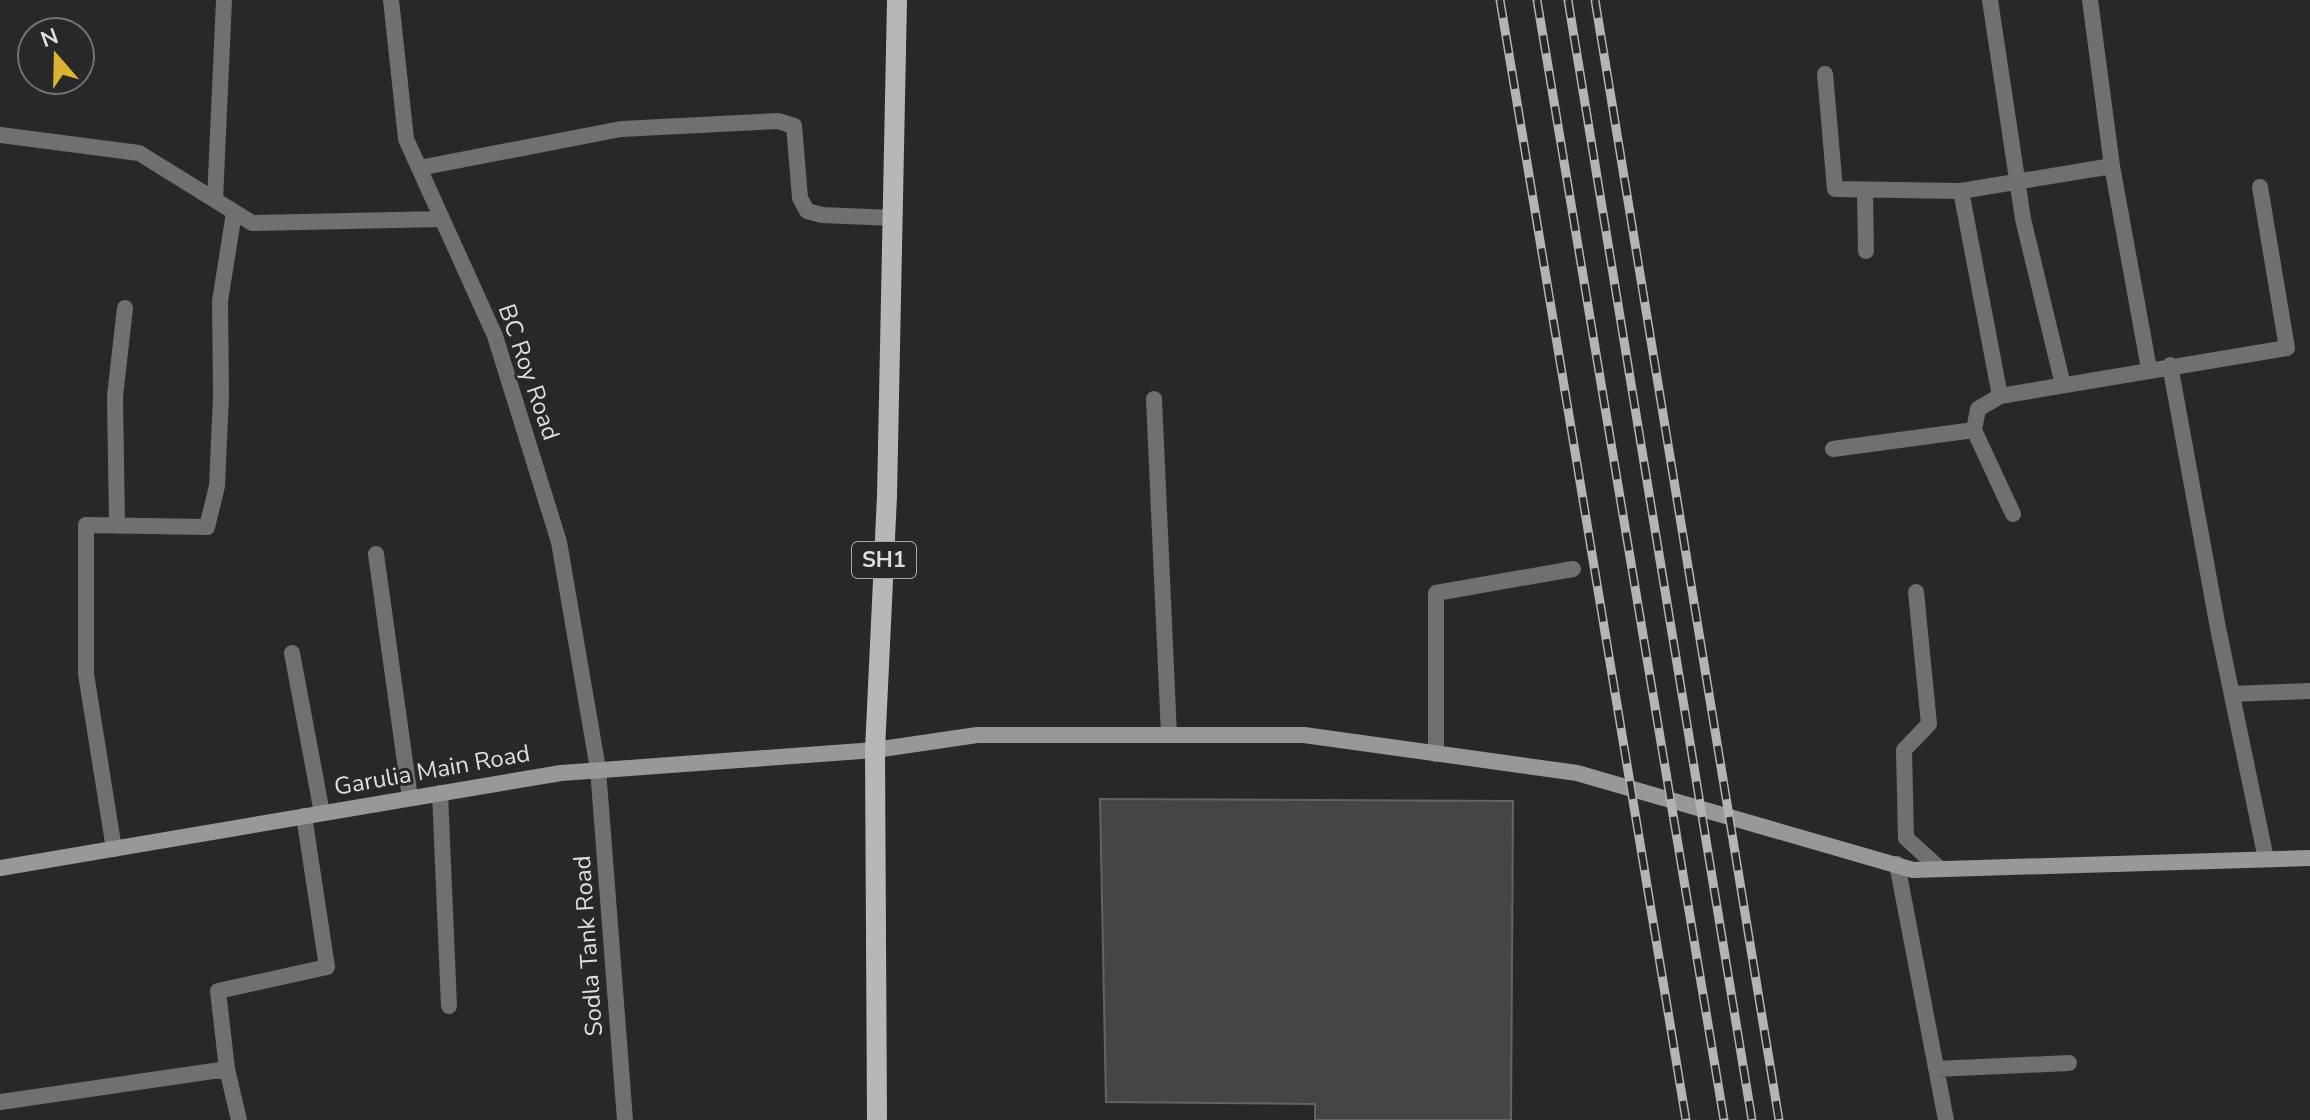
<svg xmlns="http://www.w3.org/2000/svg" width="2310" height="1120" font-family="'Nunito Sans',sans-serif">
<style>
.building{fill:#464542;stroke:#646360;stroke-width:2}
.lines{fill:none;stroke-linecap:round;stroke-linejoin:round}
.street{stroke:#706f71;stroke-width:16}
.secondary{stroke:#98989a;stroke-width:16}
.primary{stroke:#b7b7ba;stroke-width:20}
.rail-casing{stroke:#b4b4b5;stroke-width:9}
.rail{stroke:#28282a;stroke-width:6;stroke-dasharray:18;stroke-linecap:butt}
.labels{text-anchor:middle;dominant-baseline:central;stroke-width:6;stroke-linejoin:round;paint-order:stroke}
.shield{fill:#28282a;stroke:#a8a8a9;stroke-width:2}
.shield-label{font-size:22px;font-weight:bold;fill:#dfdfe0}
.street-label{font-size:24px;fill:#dfdfe0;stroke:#28282a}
</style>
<rect width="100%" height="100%" fill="#28282a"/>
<path class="building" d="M1100,799L1513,801L1511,1120H1315V1104L1106,1102Z"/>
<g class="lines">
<path class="street" d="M391,0L406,139L495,336L559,542L598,769L625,1120
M1990,0L2023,219L2063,385
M2090,0L2112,166L2149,369
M1825,74L1835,189L1961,191L2112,166
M0,135L139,153L252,223L442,219
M419,168L621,129L778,121L794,126L800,198L807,211L822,215L894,218
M1865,191L1866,251
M1961,191L2000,396
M215,200L224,0
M2170,365L2218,628L2266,859
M1154,399L1169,735
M1833,449L1974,430
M2013,514L1974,430L1978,409L2000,396L2287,348L2260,187
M117,525L115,396L125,308
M376,554L410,798
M1916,592L1929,724L1904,750L1906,838L1940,869
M292,653L322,813
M2232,694L2310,691
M1436,754V593L1573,569
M440,793L449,1006
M114,849L86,674V525L207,527L217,486L221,396L220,301L234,213
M1897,864L1946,1120
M227,1069L239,1120
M1937,1069L2069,1063
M0,1102L227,1069L218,991L327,967L304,816"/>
<path class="secondary" d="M0,868L561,773L875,750L977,735H1304L1577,773L1913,870L2310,858"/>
<path class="primary" d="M877,1120L875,750L887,496L897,0"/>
<g class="rail-casing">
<path id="rail" d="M1500,0L1686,1120
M1537,0L1724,1120
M1568,0L1752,1120
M1595,0L1779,1120"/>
</g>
<use href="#rail" class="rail"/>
</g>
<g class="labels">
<rect class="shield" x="852" y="542" width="64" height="36" rx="6"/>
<g class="shield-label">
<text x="884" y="560">SH1</text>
</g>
<g class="street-label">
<text transform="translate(529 372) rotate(71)">BC Roy Road</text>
<text transform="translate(432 770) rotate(-10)">Garulia Main Road</text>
<text transform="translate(588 946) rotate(-94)">Sodla Tank Road</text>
</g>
</g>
<g transform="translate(56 56) rotate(340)"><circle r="38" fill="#28282a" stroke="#717173" stroke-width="2"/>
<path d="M0-6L14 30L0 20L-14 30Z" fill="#dab333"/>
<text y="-12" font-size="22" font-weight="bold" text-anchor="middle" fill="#dfdfe0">N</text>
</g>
</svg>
